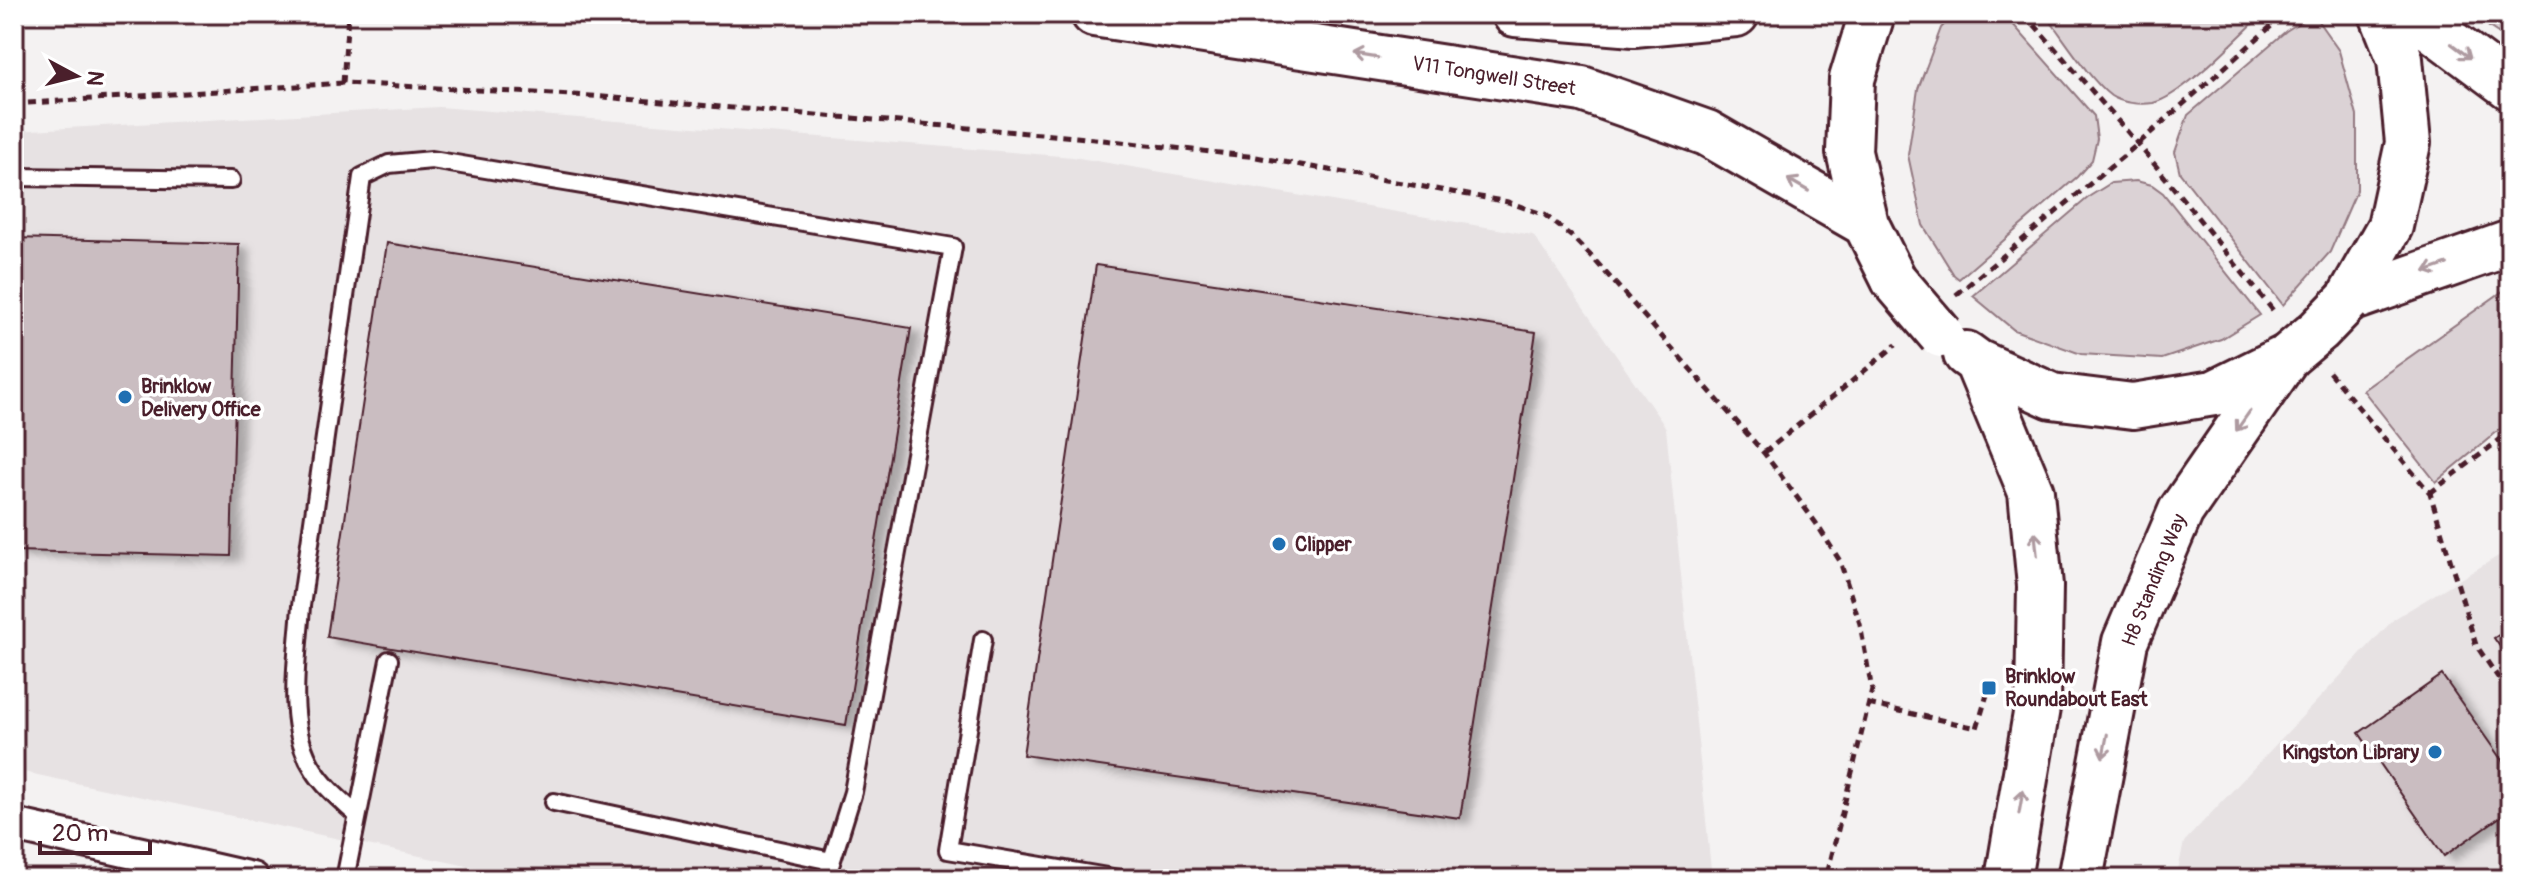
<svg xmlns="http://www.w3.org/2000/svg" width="2524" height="893" font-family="Pangolin,sans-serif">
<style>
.built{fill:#e7e2e3}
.green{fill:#dbd2d5;stroke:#927880;stroke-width:2}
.building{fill:#cabdc1;stroke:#4a1f2b;stroke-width:2;filter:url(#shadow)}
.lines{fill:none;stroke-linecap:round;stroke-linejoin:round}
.service-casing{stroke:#4a1f2b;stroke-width:22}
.minor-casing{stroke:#4a1f2b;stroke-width:38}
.trunk-casing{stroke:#4a1f2b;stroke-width:50}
.path{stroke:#4a1f2b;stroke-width:5;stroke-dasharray:8 6;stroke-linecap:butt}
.service{stroke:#fff;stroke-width:16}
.minor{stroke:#fff;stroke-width:32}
.trunk{stroke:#fff;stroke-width:44}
.trunk-bridge-casing{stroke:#4a1f2b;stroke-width:50;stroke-linecap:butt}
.trunk-bridge{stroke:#fff;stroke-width:44}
.oneway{stroke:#ae9aa0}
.poi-dot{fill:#1f6fb2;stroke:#fff;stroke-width:3}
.labels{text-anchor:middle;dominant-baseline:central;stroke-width:7;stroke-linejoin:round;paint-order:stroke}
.street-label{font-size:20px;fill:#4a1f2b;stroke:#fff}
.poi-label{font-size:20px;font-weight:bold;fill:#4a1f2b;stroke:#fff;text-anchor:start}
</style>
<defs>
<filter id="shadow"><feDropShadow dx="9" dy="5" stdDeviation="4" flood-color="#0004"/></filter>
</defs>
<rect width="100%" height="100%" fill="#f4f2f2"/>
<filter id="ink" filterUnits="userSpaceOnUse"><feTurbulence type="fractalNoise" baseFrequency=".0125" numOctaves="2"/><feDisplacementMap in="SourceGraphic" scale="16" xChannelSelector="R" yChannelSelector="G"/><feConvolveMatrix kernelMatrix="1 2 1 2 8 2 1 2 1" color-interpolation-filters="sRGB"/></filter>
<g filter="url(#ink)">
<path class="built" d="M439,107L1073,157L1533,235L1666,428L1712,879H529L14,770V131Z
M2510,549V879H2176L2184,842L2394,619Z"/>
<path class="green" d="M1954,14H2004L2094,116L2097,139L2092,160L2077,177L1959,279L1954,275L1923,225L1908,155L1918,89L1941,28Z
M2045,14H2263C2239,36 2182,97 2153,103C2141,105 2121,103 2111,96C2089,79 2063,37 2045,14Z
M2313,14L2339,51L2357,116V190L2330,252L2283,305L2180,173L2175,152L2188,115L2286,31Z
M2478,14H2510V41L2489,27Z
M2136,181L2152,185L2163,193L2260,315L2221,339L2162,359L2081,354L2014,330L1973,296L2090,196L2111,183Z
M2510,286V421L2436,482L2363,390Z"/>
<path class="building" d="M14,238L239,244L231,556L14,551Z
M387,243L911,328L846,725L327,637Z
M1096,265L1536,332L1460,818L1023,755Z
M2510,628V661L2494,638Z
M2442,675L2510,772V810L2444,856L2359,733Z"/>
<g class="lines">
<g class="service-casing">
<path id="service" d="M14,177L231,180
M983,640L948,850L1119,879
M554,802L831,861
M357,815C342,801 325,788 314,770C284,725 298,657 301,606L362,177L389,164L432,160L953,247L853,792L826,879
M345,879L389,660"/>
</g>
<g class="minor-casing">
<path id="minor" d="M14,825L252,879"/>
</g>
<g class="trunk-casing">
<path id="trunk" d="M1094,14L1582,89L1707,133L1866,224
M1515,14L1634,24L1736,14
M1872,14L1852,79L1849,152L1866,224L1894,280
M2412,14L2510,87
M2348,300L2390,226L2408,143L2400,59L2382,14
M2348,300L2510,243
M1966,354L1977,362L2052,396L2133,406L2214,393L2285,358
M1977,362L2031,492L2040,586L2038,702L2008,879
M2080,879L2125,642L2181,511L2287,357"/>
</g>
<path class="path" d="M2025,14L2138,144L2276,314
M343,83L348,14
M14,104L343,83L591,96L1076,137L1256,157L1508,202L1545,215L1571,236L1593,258L1764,453L1816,523L1840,561L1860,624L1872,690L1826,879
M1956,295L2138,144L2285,14
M2329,372L2430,493L2476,645L2510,695
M1764,453L1896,345
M2430,493L2510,432
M1868,704L1977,728L1989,688"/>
<use href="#service" class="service"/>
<use href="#minor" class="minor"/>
<use href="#trunk" class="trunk"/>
<g class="trunk-bridge-casing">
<path id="trunk-bridge" d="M1894,280L1941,335
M2287,357L2319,330L2348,300"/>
</g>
<use href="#trunk-bridge" class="trunk-bridge"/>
</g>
<defs><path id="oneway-shaft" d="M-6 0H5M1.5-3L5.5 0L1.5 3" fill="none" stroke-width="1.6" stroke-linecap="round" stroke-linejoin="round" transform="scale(2)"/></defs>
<g class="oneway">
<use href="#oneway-shaft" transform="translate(2461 51) rotate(37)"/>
<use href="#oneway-shaft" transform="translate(1366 56) rotate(-171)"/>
<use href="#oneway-shaft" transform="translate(1798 185) rotate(-150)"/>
<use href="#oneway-shaft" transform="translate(2436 268) rotate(161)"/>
<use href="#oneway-shaft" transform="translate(2243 421) rotate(125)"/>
<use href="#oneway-shaft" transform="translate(2036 544) rotate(-96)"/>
<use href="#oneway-shaft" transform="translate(2105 746) rotate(101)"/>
<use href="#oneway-shaft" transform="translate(2021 802) rotate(-80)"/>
</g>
</g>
<g class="poi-dot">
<circle cx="125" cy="397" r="8"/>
<circle cx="1279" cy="544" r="8"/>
<rect x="1981" y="680" width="16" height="16" rx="4"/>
<circle cx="2435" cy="752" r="8"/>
</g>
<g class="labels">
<g class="street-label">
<text transform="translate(1494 76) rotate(9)">V11 Tongwell Street</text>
<text transform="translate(2154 580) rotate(-68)">H8 Standing Way</text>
</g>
<g class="poi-label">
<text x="141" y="386">Brinklow<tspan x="141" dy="23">Delivery Office</tspan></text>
<text x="1295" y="544">Clipper</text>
<text x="2005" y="676">Brinklow<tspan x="2005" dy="23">Roundabout East</tspan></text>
<text x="2419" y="752" text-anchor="end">Kingston Library</text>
</g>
</g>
<rect width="2524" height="893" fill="none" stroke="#fff" stroke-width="48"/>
<rect x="24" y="24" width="2476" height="845" fill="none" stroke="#4a1f2b" stroke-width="3" filter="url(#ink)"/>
<g transform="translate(76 76) rotate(97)" stroke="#ffffff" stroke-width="6" paint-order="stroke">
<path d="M0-6L14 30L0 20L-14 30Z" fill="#4a1f2b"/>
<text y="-12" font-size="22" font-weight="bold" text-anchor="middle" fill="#4a1f2b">N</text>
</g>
<path d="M40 841v12h110v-12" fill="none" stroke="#4a1f2b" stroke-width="4"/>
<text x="52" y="841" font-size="24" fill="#4a1f2b" stroke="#ffffff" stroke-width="6" paint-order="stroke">20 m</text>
</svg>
